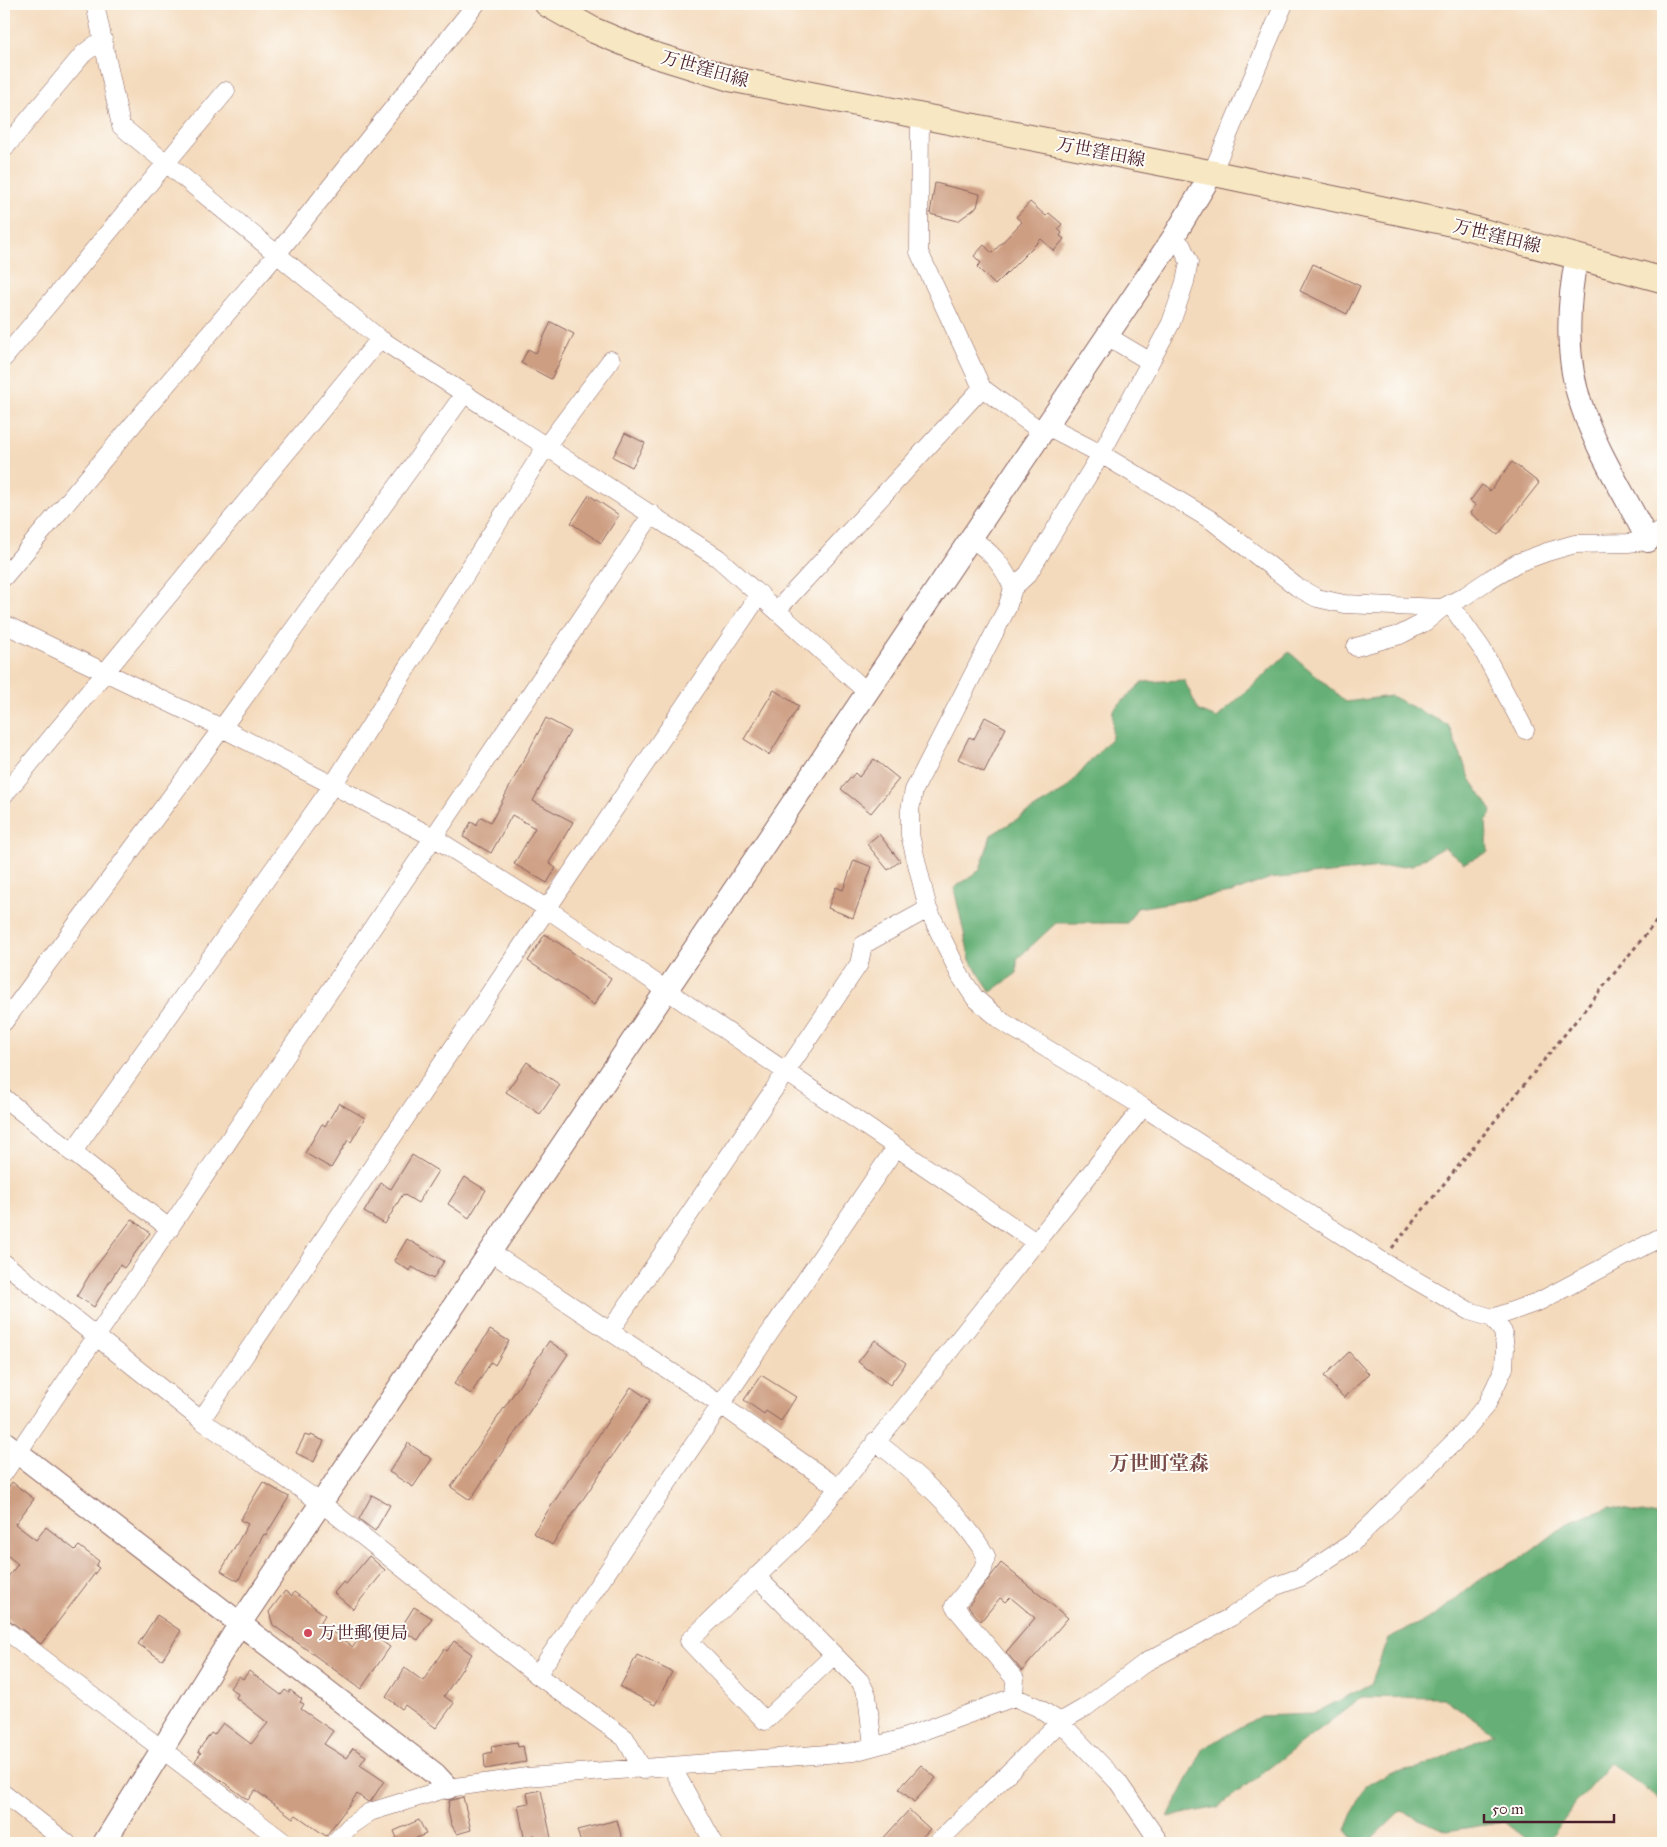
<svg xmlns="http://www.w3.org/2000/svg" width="1667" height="1847" font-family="'IM FELL Great Primer','Noto Serif JP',serif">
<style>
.forest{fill:#66b077;stroke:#586851}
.building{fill:#cd9e82}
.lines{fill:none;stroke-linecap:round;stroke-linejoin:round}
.minor-casing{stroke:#86605e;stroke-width:19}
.tertiary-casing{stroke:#86605e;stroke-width:24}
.secondary-casing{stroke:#86605e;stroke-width:27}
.path{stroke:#86605e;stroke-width:3;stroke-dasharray:4 4;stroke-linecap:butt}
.minor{stroke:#fff;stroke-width:18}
.tertiary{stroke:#fff;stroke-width:22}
.secondary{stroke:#f7e8c3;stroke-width:25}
.poi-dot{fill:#d1495b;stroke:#fdfcf7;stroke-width:2}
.labels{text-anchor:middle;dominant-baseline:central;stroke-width:4;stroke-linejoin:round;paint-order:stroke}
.street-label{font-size:18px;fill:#4a1f2b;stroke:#fdfcf7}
.poi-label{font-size:18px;fill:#4a1f2b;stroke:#fdfcf7;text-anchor:start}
.quarter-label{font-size:20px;font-weight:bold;fill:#784b49;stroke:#fdfcf7}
</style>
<rect width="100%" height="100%" fill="#fdfcf7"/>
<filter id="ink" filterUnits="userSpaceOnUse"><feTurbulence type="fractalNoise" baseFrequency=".02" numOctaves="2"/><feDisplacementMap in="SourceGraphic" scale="10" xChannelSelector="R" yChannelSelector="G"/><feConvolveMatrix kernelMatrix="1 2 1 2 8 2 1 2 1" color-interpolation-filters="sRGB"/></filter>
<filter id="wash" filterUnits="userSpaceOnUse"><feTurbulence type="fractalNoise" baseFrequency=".0096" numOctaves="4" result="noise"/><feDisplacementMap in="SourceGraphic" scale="20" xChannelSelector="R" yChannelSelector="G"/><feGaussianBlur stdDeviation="1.12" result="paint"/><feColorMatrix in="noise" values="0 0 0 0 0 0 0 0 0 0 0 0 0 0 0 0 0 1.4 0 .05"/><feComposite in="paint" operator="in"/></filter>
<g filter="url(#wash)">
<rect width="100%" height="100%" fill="#f4dabc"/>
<path class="forest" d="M1289,652L1346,702L1391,696L1448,725L1471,780L1492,811L1486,822L1488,852L1464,863L1444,847L1412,865L1268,879L1231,893L1137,908L1127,923H1056L1017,959V973L991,992L970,960L954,888L980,870L991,835L1065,790L1112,737L1113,710L1143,682L1184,680L1199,711L1217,718Z
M1611,1507L1663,1517V1801L1610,1763L1577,1801L1547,1843H1531L1504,1822L1446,1831L1401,1811L1368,1843H1357L1346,1830L1364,1787L1389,1773L1418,1769L1494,1733L1444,1698L1362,1697L1218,1807L1168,1817L1204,1748L1260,1716L1313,1714L1371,1684L1388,1638L1436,1615L1481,1578L1525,1556L1568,1523Z"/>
<g id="blocks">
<path class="building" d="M935,183L980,194L977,207L958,221L930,214Z
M1030,202L1046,216L1049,213L1062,224L1058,229L1062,233L1060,236L1064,239L1054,251L1041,239L995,285L977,267L981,263L974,256L984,245L992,253L1022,222L1016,217Z
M1313,264L1360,286L1347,314L1300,291Z
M551,322L574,334L551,379L521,363L528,349L536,353Z
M625,433L645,443L632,467L613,457Z
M1512,462L1539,483L1498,535L1470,513L1476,505L1470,501L1482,485L1490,491Z
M589,495L619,515L601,543L571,523Z
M774,690L799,706L769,755L744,739Z
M985,717L1006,728L984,772L958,759L969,737L974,739Z
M546,718L570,731L533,801L573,822L549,863L556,868L547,883L514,864L535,828L512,815L491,853L463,837L471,822L476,825L481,817L491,822Z
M874,759L899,779L871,813L841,789L855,773L859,777Z
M879,834L900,861L888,870L867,844Z
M854,860L872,867L853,918L828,908L836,887L843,890Z
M545,934L611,978L594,1005L528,961Z
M527,1062L560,1085L540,1114L506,1092Z
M339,1103L365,1118L351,1142L348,1140L331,1168L305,1153L322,1124L325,1126Z
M412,1155L438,1171L418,1203L403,1194L385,1224L364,1212L381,1183L391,1189Z
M465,1177L486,1190L469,1218L448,1204Z
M132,1219L150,1233L124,1268L120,1265L94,1307L77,1296L90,1274Z
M407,1239L444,1261L433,1279L412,1267L410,1271L394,1261Z
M490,1330L509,1341L495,1365L491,1362L471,1394L454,1384Z
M875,1340L906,1363L890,1385L858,1362Z
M549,1341L568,1354L470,1500L451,1487Z
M1349,1352L1369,1374L1344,1398L1324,1376Z
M761,1375L796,1397L781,1421L766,1411L764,1414L744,1400Z
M631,1387L650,1400L552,1545L533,1533Z
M305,1435L310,1437L311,1435L324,1441L314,1462L296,1453Z
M408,1443L432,1459L413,1487L389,1472Z
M12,1482L34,1499L15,1524L36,1540L46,1527L75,1550L79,1546L99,1561L96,1566L99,1568L41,1644L4,1616V1582L18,1564L4,1553V1493Z
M263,1482L289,1497L266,1535L264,1534L238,1581L221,1571L248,1524L240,1520Z
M372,1495L390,1505L375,1531L359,1519Z
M369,1556L385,1570L353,1609L334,1593L343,1582L346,1584Z
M1001,1563L1068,1618L1022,1671L1006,1652L1035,1618L1010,1597L1005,1602L1000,1598L981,1621L968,1606Z
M285,1591L292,1596L294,1592L325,1615L320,1623L353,1647L365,1629L390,1647L361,1689L273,1625L269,1612Z
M414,1607L432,1618L418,1640L400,1629Z
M157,1615L181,1631L162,1660L138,1644Z
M454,1641L472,1654L444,1696L454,1703L436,1728L405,1705L402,1709L386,1697L405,1668L423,1681L444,1649L447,1651Z
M637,1655L672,1672L655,1705L620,1687Z
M249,1671L281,1695L285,1690L289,1693L290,1690L302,1699L300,1702L304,1704L301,1709L333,1731L324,1744L346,1758L353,1748L366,1756L360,1765L384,1781L371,1801L368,1802L357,1794L326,1836L296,1815L293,1818L255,1790L248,1800L195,1761L201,1753L198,1751L211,1733L214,1735L223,1723L251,1744L268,1723L236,1698L238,1694L230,1688L239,1676L243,1679Z
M517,1742L518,1747L523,1746L526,1762L485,1769L484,1754L492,1752L491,1746Z
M921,1765L936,1778L914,1802L899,1789Z
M541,1790L552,1843H537L535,1835L524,1837L518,1805L529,1803L527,1793Z
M463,1797L471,1830L457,1834L451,1824L448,1811L449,1801Z
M909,1810L930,1829L917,1843H879Z
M419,1820L426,1834L405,1843H399L394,1831Z
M617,1820L623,1843H581L577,1830Z"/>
</g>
</g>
<g filter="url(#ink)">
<use href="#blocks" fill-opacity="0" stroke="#86605e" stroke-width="1"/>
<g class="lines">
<g class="minor-casing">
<path id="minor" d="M95,4L121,126L380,339L718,558L867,692
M920,116L919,252L982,388L1042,432
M4,149L83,54L103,39
M1212,173L1284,4
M1107,336L1149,361
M4,358L226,91
M1047,426L1101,454L1211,520L1297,587L1317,598L1344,604L1442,608
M971,538C991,552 1003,565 1013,588
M4,577L277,254L476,4
M1450,604L1482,649L1525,730
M777,610L982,388
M4,624L222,728L433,837L546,908L1037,1243
M1356,647L1400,635L1425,622L1442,608L1465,596L1490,579L1517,563L1547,552L1575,544L1628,543L1648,541L1663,529
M4,795L380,339
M4,1022L222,728L465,393
M4,1098L170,1229
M72,1153L333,785L547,445L611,360
M489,1251L721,1405L837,1487
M4,1263L201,1420L320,1502L537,1675L625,1738L643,1770
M1493,1318L1540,1301L1663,1236
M610,1331L859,964L863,945L928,909
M201,1420L760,594
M875,1441C912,1469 964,1516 986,1556L983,1570L954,1606L1015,1679L1014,1697
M4,1473L652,514
M756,1576L860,1681L867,1695L873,1746
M4,1629L285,1843
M834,1655L765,1721L689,1641L798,1537L913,1397L1143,1107
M537,1675L896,1147
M672,1767L714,1843
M4,1794L67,1843
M334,1843L351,1825L370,1812L448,1788L527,1777L853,1752L901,1739L1014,1697L1037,1707L1060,1722L1118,1782L1160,1843
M937,1843L1060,1722L1086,1707L1146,1662L1231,1617L1276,1586L1301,1577L1352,1543L1463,1433L1487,1404L1504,1368L1505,1348L1503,1332L1493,1318L1469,1311L1382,1261L1143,1107L1003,1022L975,998L961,977L928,909L910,835V810L914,790L1007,608L1013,588L1028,574L1101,454L1171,323L1185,282L1189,262L1182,246L1173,238"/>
</g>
<g class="tertiary-casing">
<path id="tertiary" d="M1577,256C1567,303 1565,361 1582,407C1597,452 1627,498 1648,541
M4,1442L435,1774L448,1788
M104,1843L239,1625L1173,238L1212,173"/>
</g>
<g class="secondary-casing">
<path id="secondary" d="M547,4L593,30L648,53L732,79L1212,173L1459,225L1663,280"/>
</g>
<path class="path" d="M1392,1248L1663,913"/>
<use href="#minor" class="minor"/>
<use href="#tertiary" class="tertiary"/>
<use href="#secondary" class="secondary"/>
</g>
</g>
<circle class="poi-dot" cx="308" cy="1633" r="5"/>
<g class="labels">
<g class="street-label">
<text transform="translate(705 69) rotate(16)">万世窪田線</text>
<text transform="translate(1101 152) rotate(11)">万世窪田線</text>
<text transform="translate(1497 236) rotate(14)">万世窪田線</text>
</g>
<g class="poi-label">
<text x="318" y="1633">万世郵便局</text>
</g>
<g class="quarter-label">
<text x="1159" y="1463">万世町堂森</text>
</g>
</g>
<rect width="1667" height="1847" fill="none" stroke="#fdfcf7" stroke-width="20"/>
<path d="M1484 1814v8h130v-8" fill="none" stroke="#4a1f2b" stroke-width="2.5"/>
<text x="1492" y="1814" font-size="15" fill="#4a1f2b" stroke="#fdfcf7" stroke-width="4" paint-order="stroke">50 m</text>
</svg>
